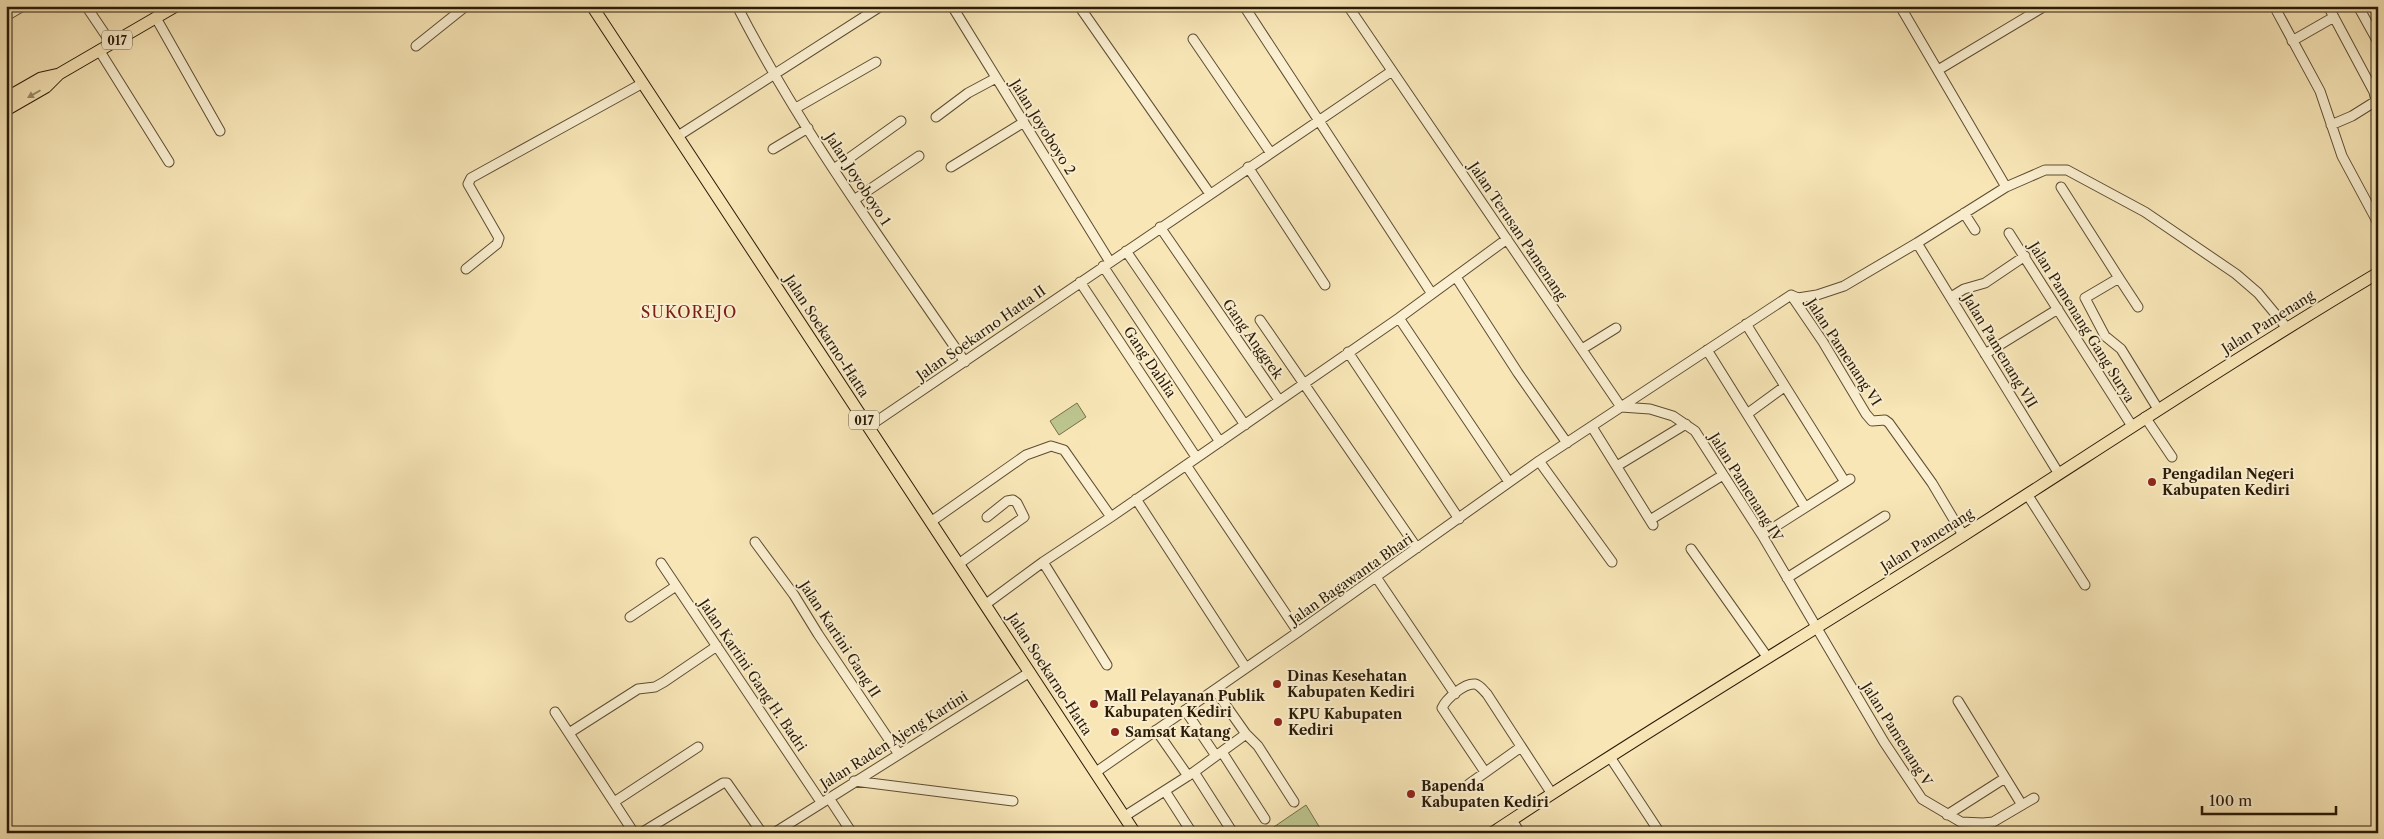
<svg xmlns="http://www.w3.org/2000/svg" width="2384" height="839" font-family="'Libre Caslon Text',serif">
<style>
.pitch{fill:#bdc58e;stroke:#74704a}
.lines{fill:none;stroke-linecap:round;stroke-linejoin:round}
.minor-casing{stroke:#5e4d33;stroke-width:11}
.major-casing{stroke:#2a1a07;stroke-width:13}
.minor{stroke:#faefd0;stroke-width:9}
.major{stroke:#f8e6b7;stroke-width:11}
.oneway{fill:#9b8a68}
.poi-dot{fill:#8f2418;stroke:#faefd0;stroke-width:2}
.labels{text-anchor:middle;dominant-baseline:central;stroke-width:4;stroke-linejoin:round;paint-order:stroke}
.shield{fill:#faefd0;stroke:#685a43;stroke-width:1}
.shield-label{font-size:12px;font-weight:bold;fill:#2a1a07}
.street-label{font-size:14px;fill:#2a1a07;stroke:#faefd0}
.poi-label{font-size:14px;font-weight:bold;fill:#2a1a07;stroke:#faefd0;text-anchor:start}
.quarter-label{font-size:16px;letter-spacing:1px;fill:#7a1f14;stroke:#faefd0}
</style>
<rect width="100%" height="100%" fill="#f8e6b7"/>
<filter id="stains"><feTurbulence type="fractalNoise" baseFrequency=".004" numOctaves="4"/><feColorMatrix values="0 0 0 0 .2 0 0 0 0 .09 0 0 0 0 .02 0 0 0 .5 -.17"/></filter>
<radialGradient id="worn" r=".72"><stop offset=".6" stop-color="#630" stop-opacity="0"/><stop offset="1" stop-color="#630" stop-opacity=".3"/></radialGradient>
<path class="pitch" d="M1077,403L1086,417L1059,435L1050,421Z
M1306,805L1323,833H1265Z"/>
<g class="lines">
<g class="minor-casing">
<path id="minor" d="M86,6L111,43
M737,6C801,131 886,246 965,362
M952,6L1110,262
M1079,6L1210,194
M1244,6L1432,294
M1348,6L1621,407
M1900,6L2006,187
M2274,6L2320,91L2342,156L2378,223
M2328,6L2374,92L2376,101L2352,116L2331,125
M2358,6L2378,42
M6,16L23,6
M156,18L220,131
M1193,39L1270,152
M2292,41L2334,17
M416,46L466,6
M99,50L169,162
M1938,70L2045,6
M796,108L876,62
M936,117L968,93L996,78
M678,136L881,6
M773,149L808,128
M951,167L1024,122
M1248,167L1325,285
M834,169L901,121
M2061,187L2119,278
M854,200L919,156
M1964,213L1975,230
M1160,227L1279,400
M2009,233L2132,426
M1917,243L2059,474
M1126,251L1245,425
M1103,266L1220,442
M466,269L497,244L499,238L468,184L471,178L643,83
M1456,277L1518,373L1567,443
M1080,282L1196,457
M1791,295L1798,298L1817,295L1844,286L1917,243L2006,187L2045,170H2067L2145,212L2236,274L2258,293L2287,328
M1791,295L1823,342L1866,414L1872,421L1885,420L1889,423L1932,483L1963,535
M1951,297L1964,289L1985,283L2025,256
M2138,307L2119,278L2085,298L2105,336L2121,349L2158,409
M1399,318L1509,482
M1260,320L1417,548
M1746,324L1845,482
M1582,349L1616,328
M1707,350L1805,507
M1348,352L1459,519
M1985,354L2058,309
M1621,407L1650,409L1673,416L1695,431L1762,535L1884,742L1922,799L1961,822L1983,823L1993,822L2034,798
M1747,414L1784,387
M2145,417L2172,457
M868,427L1392,71
M1592,427L1653,525
M1539,461L1612,562
M1186,465L1298,632
M1617,466L1686,424
M2027,494L2085,585
M1136,499L1246,668
M1650,520L1723,475
M932,521L1026,455L1051,446L1064,450L1111,517
M1762,535L1850,479
M755,542L794,595L818,634L898,753
M1691,549L1768,658
M1043,562L1107,665
M661,563L821,802
M960,563L1024,517L1017,503L1013,500L1007,501L987,517
M1376,577L1455,694
M1787,578L1885,516
M986,604L1043,562L1111,517L1399,318L1507,239
M630,617L676,586
M1215,690L1246,734L1258,746L1294,802
M1958,701L2022,805
M1185,710L1216,756
M555,712L634,833
M1156,730L1188,776
M569,733L638,689L655,687L664,682L717,646
M1222,752L1265,819
M1610,757L1660,833
M1096,772L1298,632L1539,461L1791,295
M1194,772L1233,833
M1485,772L1442,708C1446,699 1464,683 1475,684C1480,685 1484,691 1487,694L1552,794
M854,781L1013,801
M1469,784L1521,747
M1165,791L1192,833
M829,798L852,833
M614,802L698,747
M1947,815L2005,778
M1125,816L1194,772L1246,734
M1512,820L1520,833
M641,833L723,783H727L762,833
M774,833L1030,672"/>
</g>
<g class="major-casing">
<path id="major" d="M592,6L1135,833
M6,98L41,78L59,74
M6,110L46,87L59,74L176,6
M1492,833C1647,730 1807,635 1964,535C2102,447 2237,357 2378,273"/>
</g>
<use href="#minor" class="minor"/>
<use href="#major" class="major"/>
</g>
<defs><path id="oneway-solid" d="M-6-.8H1V-3.2L6.5 0L1 3.2V.8H-6Z" transform="scale(1.25)"/></defs>
<use class="oneway" href="#oneway-solid" transform="translate(34 94) rotate(150)"/>
<g class="poi-dot">
<circle cx="2152" cy="482" r="5"/>
<circle cx="1277" cy="684" r="5"/>
<circle cx="1094" cy="704" r="5"/>
<circle cx="1278" cy="722" r="5"/>
<circle cx="1115" cy="732" r="5"/>
<circle cx="1411" cy="794" r="5"/>
</g>
<g class="labels">
<g class="shield">
<rect x="102" y="30.5" width="30" height="19" rx="4"/>
<rect x="849" y="410.5" width="30" height="19" rx="4"/>
</g>
<g class="shield-label">
<text x="117" y="40">017</text>
<text x="864" y="420">017</text>
</g>
<g class="street-label">
<text transform="translate(1043 127) rotate(58)">Jalan Joyoboyo 2</text>
<text transform="translate(858 179) rotate(57)">Jalan Joyoboyo 1</text>
<text transform="translate(1518 231) rotate(56)">Jalan Terusan Pamenang</text>
<text transform="translate(2082 322) rotate(58)">Jalan Pamenang Gang Surya</text>
<text transform="translate(2268 322) rotate(-32)">Jalan Pamenang</text>
<text transform="translate(981 333) rotate(-35)">Jalan Soekarno Hatta II</text>
<text transform="translate(827 336) rotate(57)">Jalan Soekarno-Hatta</text>
<text transform="translate(1253 339) rotate(55)">Gang Anggrek</text>
<text transform="translate(2000 351) rotate(59)">Jalan Pamenang VII</text>
<text transform="translate(1844 352) rotate(57)">Jalan Pamenang VI</text>
<text transform="translate(1150 362) rotate(56)">Gang Dahlia</text>
<text transform="translate(1746 487) rotate(58)">Jalan Pamenang IV</text>
<text transform="translate(1927 540) rotate(-32)">Jalan Pamenang</text>
<text transform="translate(1351 579) rotate(-35)">Jalan Bagawanta Bhari</text>
<text transform="translate(840 639) rotate(57)">Jalan Kartini Gang II</text>
<text transform="translate(1050 674) rotate(57)">Jalan Soekarno-Hatta</text>
<text transform="translate(753 675) rotate(56)">Jalan Kartini Gang H. Badri</text>
<text transform="translate(1897 734) rotate(58)">Jalan Pamenang V</text>
<text transform="translate(894 740) rotate(-32)">Jalan Raden Ajeng Kartini</text>
</g>
<g class="poi-label">
<text x="2162" y="474">Pengadilan Negeri<tspan x="2162" dy="16">Kabupaten Kediri</tspan></text>
<text x="1287" y="676">Dinas Kesehatan<tspan x="1287" dy="16">Kabupaten Kediri</tspan></text>
<text x="1104" y="696">Mall Pelayanan Publik<tspan x="1104" dy="16">Kabupaten Kediri</tspan></text>
<text x="1288" y="714">KPU Kabupaten<tspan x="1288" dy="16">Kediri</tspan></text>
<text x="1125" y="732">Samsat Katang</text>
<text x="1421" y="786">Bapenda<tspan x="1421" dy="16">Kabupaten Kediri</tspan></text>
</g>
<g class="quarter-label">
<text x="689" y="312">SUKOREJO</text>
</g>
</g>
<rect width="2384" height="839" fill="none" stroke="#f8e6b7" stroke-width="25"/>
<rect x="8" y="8" width="2369" height="824" fill="none" stroke="#2a1a07" stroke-width="2.5"/>
<rect x="12" y="12" width="2359" height="814" fill="none" stroke="#2a1a07"/>
<path d="M2202 806v8h134v-8" fill="none" stroke="#2a1a07" stroke-width="2.5"/>
<text x="2209" y="806" font-size="15" fill="#2a1a07" stroke="#faefd0" stroke-width="4" paint-order="stroke">100 m</text>
<rect width="100%" height="100%" filter="url(#stains)"/>
<rect width="100%" height="100%" fill="url(#worn)"/>
</svg>
